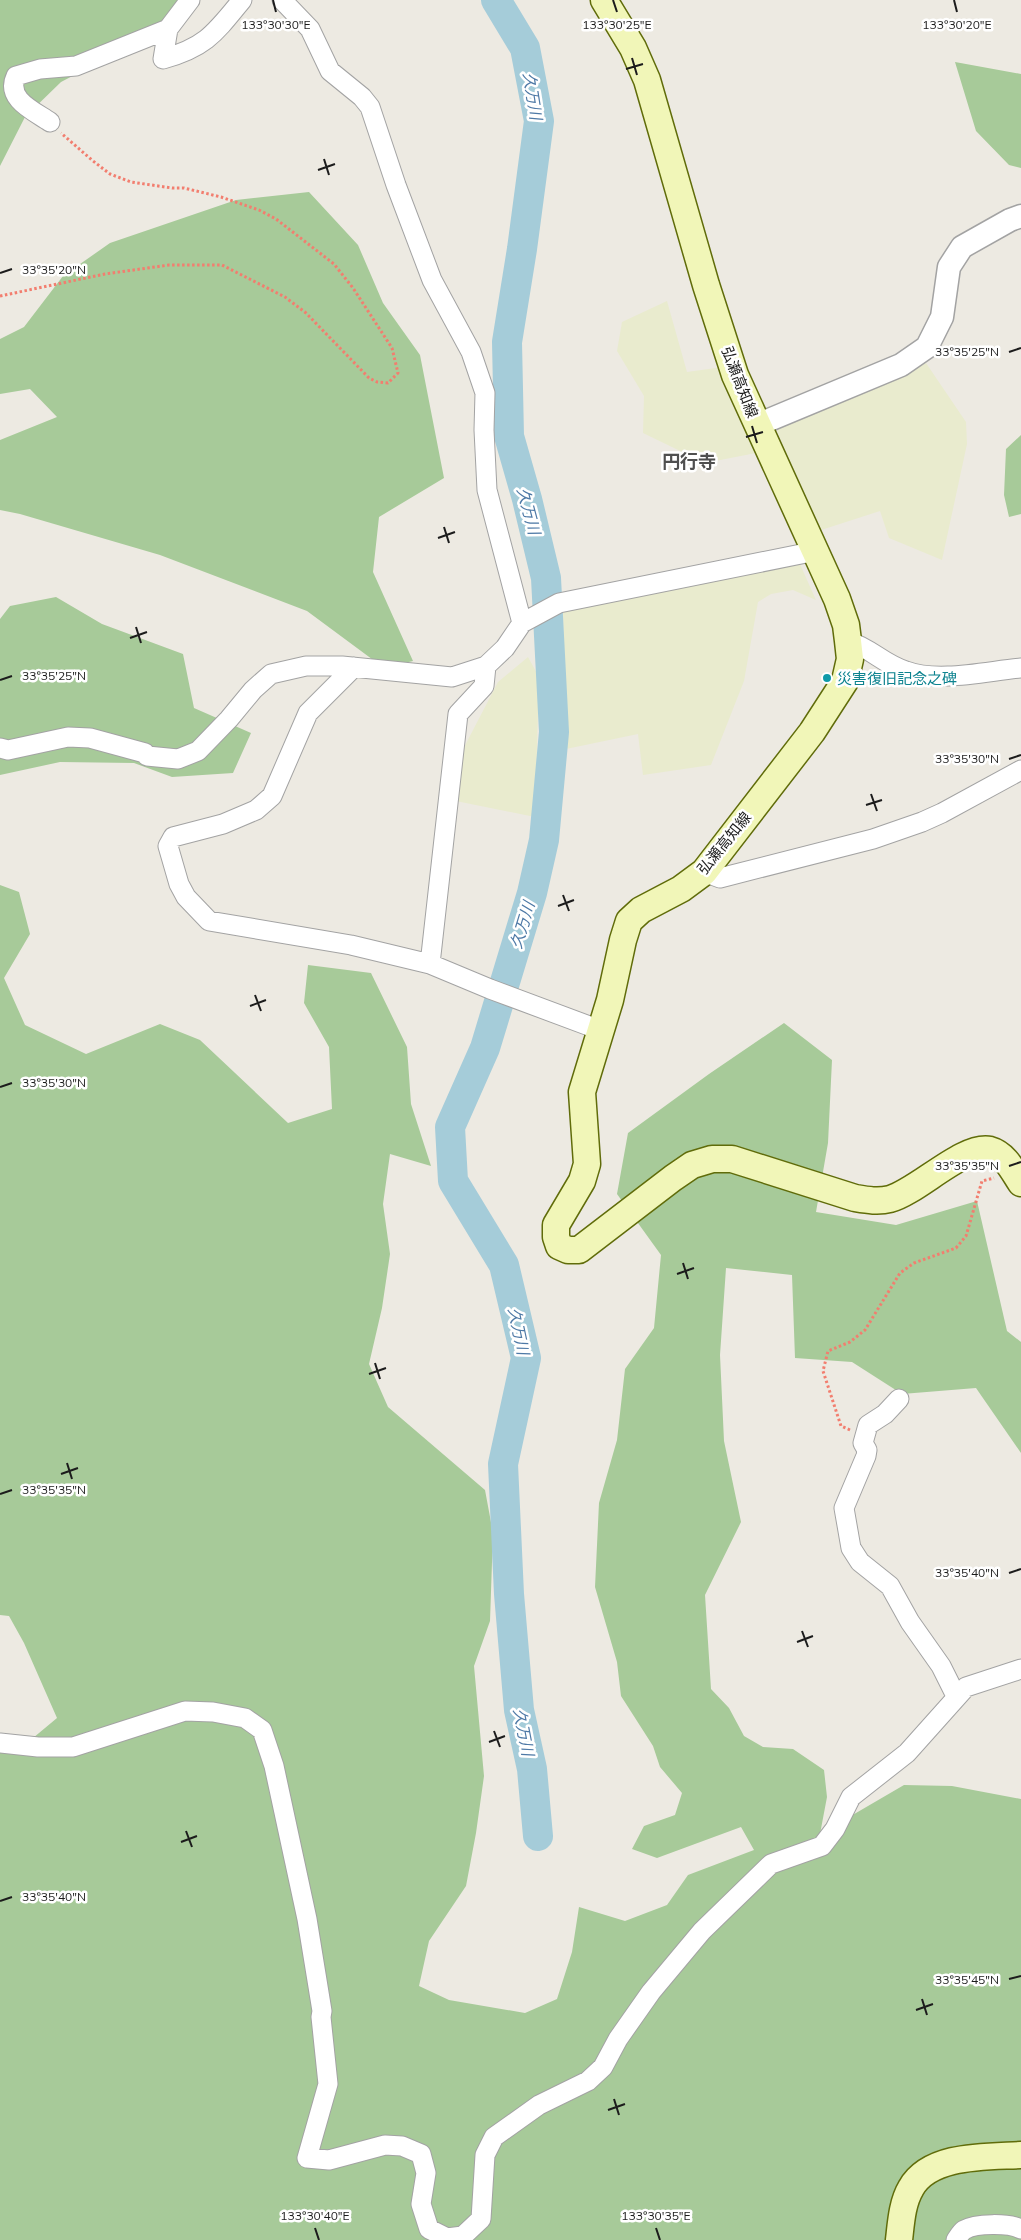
<svg xmlns="http://www.w3.org/2000/svg" width="1021" height="2240" font-family="Mulish,'Noto Sans JP',sans-serif">
<style>
.farmland{fill:#e9ebce}
.forest{fill:#a7ca99}
.lines{fill:none;stroke-linecap:round;stroke-linejoin:round}
.river{stroke:#a5ccd9;stroke-width:30}
.minor-casing{stroke:#a3a3a3;stroke-width:21}
.tertiary-casing{stroke:#a3a3a3;stroke-width:25}
.secondary-casing{stroke:#606c0a;stroke-width:29}
.path{stroke:#f27e6f;stroke-width:3;stroke-dasharray:2.5 2.5;stroke-linecap:butt}
.minor{stroke:#fff;stroke-width:19}
.tertiary{stroke:#fff;stroke-width:22}
.secondary{stroke:#f1f6b8;stroke-width:26}
.ticks{fill:none;stroke:#1c1c1c;stroke-width:2}
.culture-dot{fill:#0f9aa8;stroke:#fff;stroke-width:2}
.labels{text-anchor:middle;dominant-baseline:central;stroke-width:5;stroke-linejoin:round;paint-order:stroke}
.street-label{font-size:15px;fill:#1c1c1c;stroke:#fff}
.culture-label{font-size:15px;fill:#0d838f;stroke:#fff;text-anchor:start}
.water-label{font-size:16px;font-style:italic;fill:#4e79a6;stroke:#fff}
.quarter-label{font-size:18px;font-weight:bold;fill:#4f4f4f;stroke:#fff}
.ticks-label{font-size:12px;text-anchor:middle;fill:#1c1c1c;stroke:#fff;stroke-width:5;stroke-linejoin:round;paint-order:stroke}
</style>
<rect width="100%" height="100%" fill="#edeae2"/>
<path class="farmland" d="M667,301L687,372L723,367L756,453L705,463L643,433L644,396L617,351L622,322Z
M926,363L966,422L967,444L942,560L889,538L880,511L815,532L776,428L908,374Z
M799,562L816,600L793,590L771,594L758,602L744,681L711,765L643,775L638,734L566,749L563,611Z
M528,657L539,677L535,817L456,801L459,757L498,682Z"/>
<path class="forest" d="M0,0H181L147,37L61,82L25,117L0,166Z
M955,62L1021,74V168L1009,165L976,131Z
M309,192L358,245L383,303L420,355L444,478L379,517L373,572L413,661L384,668L307,611L160,555L20,514L0,510V440L57,417L30,389L0,394V339L24,327L63,276L110,243L236,200Z
M1021,435V514L1009,517L1004,495L1006,449Z
M56,597L102,624L183,654L194,708L251,733L233,773L172,777L134,763L60,762L0,775V619L10,606Z
M0,885L19,892L30,934L4,978L25,1025L86,1054L160,1024L200,1040L288,1123L332,1109L329,1047L304,1003L308,965L371,973L407,1047L411,1104L431,1166L390,1154L383,1204L390,1254L382,1308L369,1364L388,1407L485,1490L493,1533L490,1621L474,1666L484,1776L476,1833L466,1886L429,1941L419,1986L449,2000L525,2013L557,1999L572,1952L579,1907L625,1921L667,1905L688,1875L754,1850L741,1827L657,1858L632,1849L644,1826L675,1815L682,1793L660,1767L653,1746L621,1696L617,1662L595,1587L599,1503L617,1440L625,1369L654,1328L661,1255L617,1194L628,1133L709,1074L784,1023L832,1060L828,1143L816,1212L896,1225L977,1201L1007,1331L1021,1342V1453L976,1388L902,1394L852,1362L795,1358L792,1275L726,1268L720,1355L724,1441L741,1522L705,1595L711,1689L729,1708L744,1736L763,1747L793,1749L824,1770L827,1797L820,1834L904,1785L952,1786L1021,1799V2240H0V1742L27,1743L57,1718L24,1643L9,1616L0,1615Z"/>
<g class="lines">
<path class="river" d="M496,0L525,48L539,121L522,249L507,342L509,436L527,499L546,578L554,732L544,840L532,893L485,1048L450,1127L453,1181L504,1265L526,1358L503,1464L509,1594L519,1710L532,1769L538,1836"/>
<g class="minor-casing">
<path id="minor" d="M282,0L310,29L330,71L362,97L370,107L396,185L432,280L471,352L485,393L484,430L487,490L522,623
M168,29L163,59C206,47 215,33 242,0
M50,122C34,111 5,99 16,76L40,69L76,66L168,29L190,0
M848,641C871,648 883,664 906,671C938,683 987,671 1021,668
M354,667L308,713L272,796L256,810L223,824L173,837L168,846L179,884L186,897L209,921L351,945L430,964L490,989L600,1030
M0,748L8,750L68,737L90,738L145,753L147,756L178,759L198,751L229,719L253,690L271,674L306,666H342L452,677L486,666L505,648L522,623L559,603L816,551
M704,872L720,878L873,839L922,822L942,813L1021,770
M430,964L458,714L484,686L486,666
M899,1399L885,1414L868,1425L863,1443L867,1450L866,1456L844,1508L851,1548L860,1562L890,1586L910,1622L941,1666L956,1696
M0,1743L38,1747H73L185,1711L213,1712L245,1718L262,1730L274,1766L307,1919L322,2011L321,2017L328,2084L307,2158L329,2160L385,2145L402,2146L421,2154L426,2173L421,2204L429,2229L447,2238L463,2236L481,2219L485,2155L494,2137L539,2105L588,2081L603,2067L618,2039L651,1992L702,1931L771,1864L822,1846L835,1829L851,1797L907,1753L966,1687L1021,1669
M956,2240C958,2237 961,2232 964,2230C976,2223 1009,2223 1021,2229"/>
</g>
<g class="tertiary-casing">
<path id="tertiary" d="M757,425L901,365L927,347L942,317L949,267L962,247L1010,220L1021,216"/>
</g>
<g class="secondary-casing">
<path id="secondary" d="M604,0L633,48L647,80L706,285L735,375L837,599L846,625L848,641L850,659L845,681L812,732L704,872L681,889L641,910L629,921L623,940L610,1000L582,1092L587,1164L582,1181L556,1225V1237L559,1246L568,1250H579L673,1178L692,1165L712,1159H732L855,1198C867,1200 878,1202 890,1199C917,1192 964,1144 990,1150C1005,1154 1013,1171 1021,1183
M899,2240C901,2223 902,2203 911,2188C930,2154 987,2157 1021,2155"/>
</g>
<path class="path" d="M0,296L105,274L169,265H222L285,297L306,313L369,378L377,382L388,383L398,373L392,348L353,288L334,264L276,219L259,210L221,197L184,188H172L131,182L110,174L93,161L61,133
M850,1430L841,1426L823,1371L828,1351L850,1342L865,1330L900,1273L914,1263L956,1248L966,1236L982,1181L994,1178"/>
<use href="#minor" class="minor"/>
<use href="#tertiary" class="tertiary"/>
<use href="#secondary" class="secondary"/>
</g>
<path class="ticks" d="M273,0L276,12M613,0L617,12M954,0L957,12M632,58L637,75M626,69L643,64M324,159L329,175M318,170L335,164M0,273L12,269M1009,352L1021,348M752,426L757,443M746,437L763,432M444,527L449,543M438,538L455,532M136,627L141,643M130,638L147,632M0,680L12,676M1009,759L1021,755M871,794L877,811M866,805L882,800M563,895L569,911M558,906L574,900M255,995L261,1011M250,1006L266,1000M0,1087L12,1083M1009,1166L1021,1162M683,1263L688,1279M677,1274L694,1268M375,1363L380,1379M369,1374L386,1368M67,1463L72,1479M61,1474L78,1468M0,1494L12,1490M1009,1573L1021,1569M802,1631L808,1647M797,1642L813,1636M494,1731L500,1747M489,1742L505,1736M186,1831L192,1847M181,1842L197,1836M0,1901L12,1897M1009,1979L1021,1976M922,1999L927,2015M916,2010L933,2004M614,2099L619,2115M608,2110L625,2104M315,2228L319,2240M656,2228L660,2240"/>
<circle class="culture-dot" cx="827" cy="678" r="5"/>
<g class="labels">
<g class="street-label">
<text transform="translate(740 382) rotate(69)">弘瀬高知線</text>
<text transform="translate(724 843) rotate(-51)">弘瀬高知線</text>
</g>
<g class="culture-label">
<text x="837" y="678">災害復旧記念之碑</text>
</g>
<g class="water-label">
<text transform="translate(533 96) rotate(81)">久万川</text>
<text transform="translate(529 511) rotate(75)">久万川</text>
<text transform="translate(522 925) rotate(-73)">久万川</text>
<text transform="translate(519 1331) rotate(78)">久万川</text>
<text transform="translate(524 1732) rotate(79)">久万川</text>
</g>
<g class="quarter-label">
<text x="689" y="461">円行寺</text>
</g>
</g>
<g class="ticks-label">
<text x="276" y="29">133°30'30"E</text>
<text x="617" y="29">133°30'25"E</text>
<text x="957" y="29">133°30'20"E</text>
<text x="54" y="274">33°35'20"N</text>
<text x="967" y="356">33°35'25"N</text>
<text x="54" y="680">33°35'25"N</text>
<text x="967" y="763">33°35'30"N</text>
<text x="54" y="1087">33°35'30"N</text>
<text x="967" y="1170">33°35'35"N</text>
<text x="54" y="1494">33°35'35"N</text>
<text x="967" y="1577">33°35'40"N</text>
<text x="54" y="1901">33°35'40"N</text>
<text x="967" y="1984">33°35'45"N</text>
<text x="315" y="2220">133°30'40"E</text>
<text x="656" y="2220">133°30'35"E</text>
</g>
</svg>
